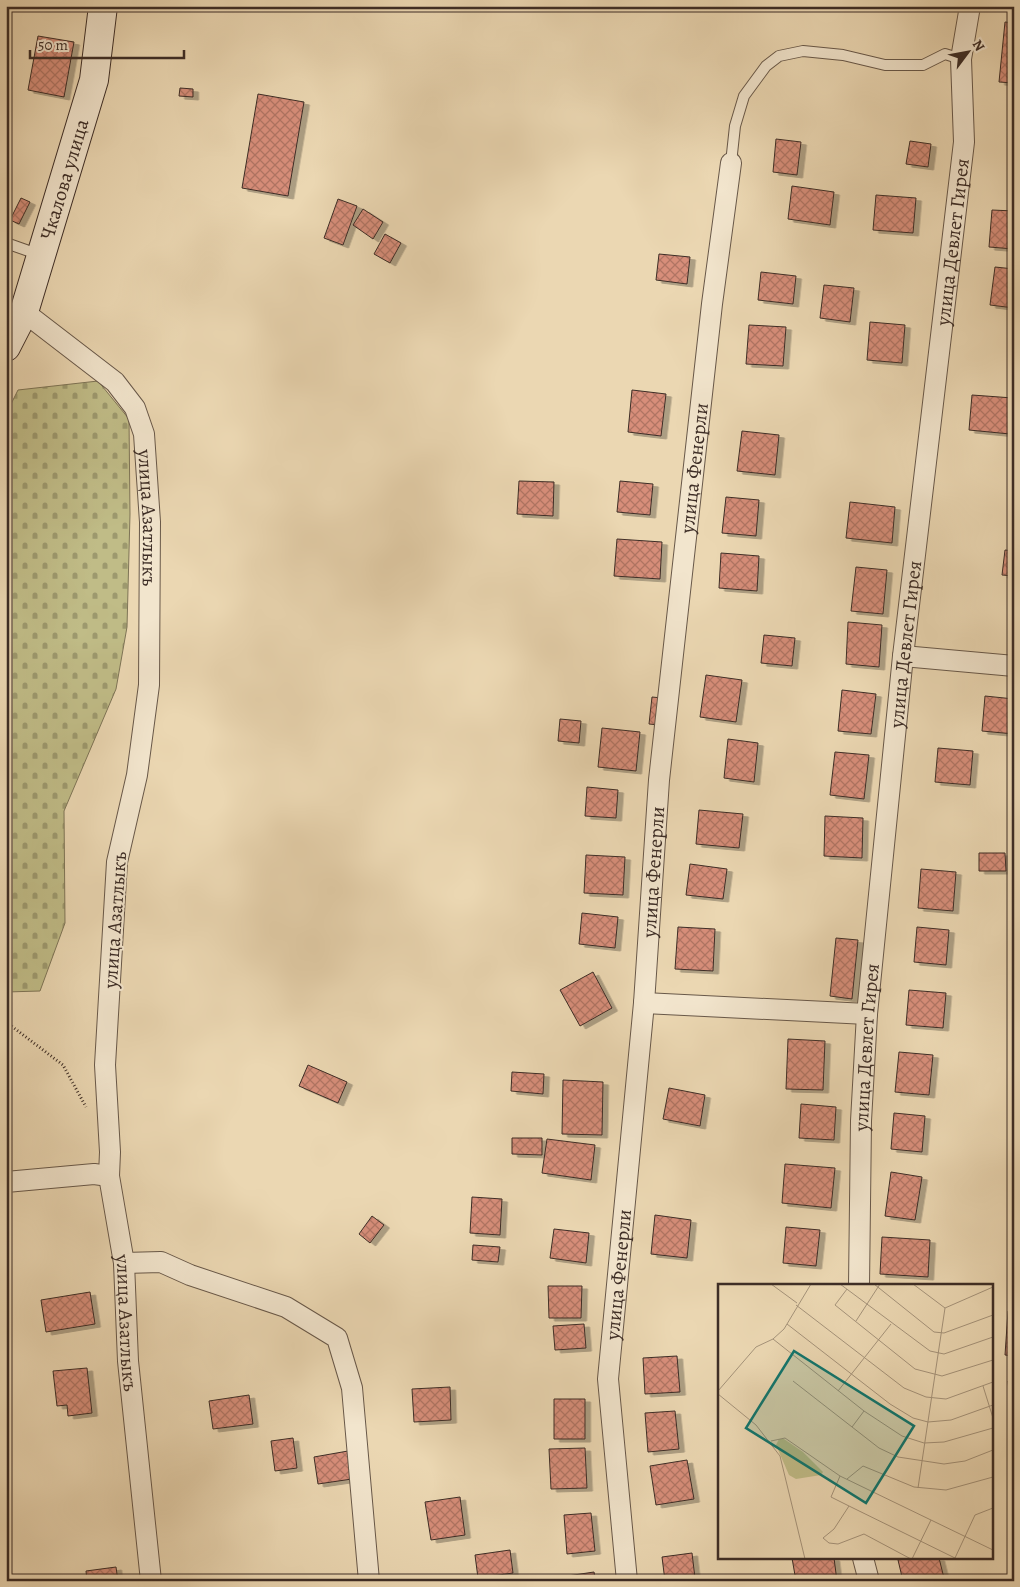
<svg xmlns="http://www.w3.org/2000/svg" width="1020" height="1587" font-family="Alegreya,serif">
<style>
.cemetery{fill:url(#cemetery-stones);stroke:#7e7456}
.building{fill:url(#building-cross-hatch);stroke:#3d2d26;filter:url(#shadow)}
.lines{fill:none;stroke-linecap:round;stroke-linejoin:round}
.lane-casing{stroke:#685849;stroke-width:12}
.street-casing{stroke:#685849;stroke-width:22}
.secondary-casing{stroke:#3d2d26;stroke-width:30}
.path{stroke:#3d2d26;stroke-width:3;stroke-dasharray:1 2.5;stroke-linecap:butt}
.lane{stroke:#f2e5cd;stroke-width:10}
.street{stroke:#f2e5cd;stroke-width:20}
.secondary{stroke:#f2e5cd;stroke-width:28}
.labels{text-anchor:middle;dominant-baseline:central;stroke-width:4;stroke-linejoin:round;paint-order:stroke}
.street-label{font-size:20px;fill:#3d2d26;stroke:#f2e5cd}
.inset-road{fill:none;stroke:#a5937a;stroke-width:1}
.view{fill:#0f766e;fill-opacity:0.15;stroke:#0f766e;stroke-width:2.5}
.inset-edge{fill:none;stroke:#3d2d26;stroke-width:2.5}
</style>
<defs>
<pattern id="cemetery-stones" width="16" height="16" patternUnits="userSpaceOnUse" patternTransform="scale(1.25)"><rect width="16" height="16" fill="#c0bc87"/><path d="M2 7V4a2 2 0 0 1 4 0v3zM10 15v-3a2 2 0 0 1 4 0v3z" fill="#9d996e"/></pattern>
<pattern id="building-cross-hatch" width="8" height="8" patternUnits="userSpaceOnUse" patternTransform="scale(1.25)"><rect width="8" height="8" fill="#d78e7a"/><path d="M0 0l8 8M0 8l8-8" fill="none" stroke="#b07464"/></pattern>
<filter id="shadow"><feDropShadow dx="5.5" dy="3" stdDeviation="0" flood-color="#0004"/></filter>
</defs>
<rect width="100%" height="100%" fill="#ebd7b2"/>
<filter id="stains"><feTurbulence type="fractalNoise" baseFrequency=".004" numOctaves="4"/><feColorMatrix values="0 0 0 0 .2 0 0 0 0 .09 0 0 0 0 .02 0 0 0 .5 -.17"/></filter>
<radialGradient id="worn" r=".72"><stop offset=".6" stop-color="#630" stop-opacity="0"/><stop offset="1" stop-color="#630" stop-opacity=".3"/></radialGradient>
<path class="cemetery" d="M98,381L129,419L130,514L127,627L116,689L64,811L65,923L40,991L6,992V414L18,390Z"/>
<path class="building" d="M1005,22L1014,23V83L999,82Z
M38,36L74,42L64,97L28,90Z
M180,88L193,89V97L179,96Z
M258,94L304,102L288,196L242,188Z
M776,139L801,142L797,175L773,172Z
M910,141L931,144L928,167L906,164Z
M792,186L834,192L830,225L788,219Z
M876,195L916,198L913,233L873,230Z
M21,198L30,202L19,224L10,220Z
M338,199L357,206L343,245L324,238Z
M363,209L383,222L373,239L353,225Z
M992,210L1014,211V249L989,247Z
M385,234L401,243L390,263L374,254Z
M659,254L690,257L687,284L656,280Z
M995,267L1014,269V308L990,305Z
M761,272L796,276L793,304L758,300Z
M824,285L854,288L850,322L820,318Z
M870,322L905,325L902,363L867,360Z
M749,325L786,327L783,366L746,364Z
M632,390L666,394L661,436L628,432Z
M972,395L1013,398L1010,434L969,430Z
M742,431L779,435L775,475L737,471Z
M519,481L554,482L553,516L517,514Z
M620,481L653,484L650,515L617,512Z
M726,497L759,500L756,536L722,533Z
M850,502L895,507L892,543L846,538Z
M617,539L662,542L660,579L614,576Z
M1005,550L1014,551V576L1002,575Z
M721,553L759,556L757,591L719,588Z
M856,567L887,570L883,614L851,611Z
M848,622L882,625L879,667L846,664Z
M764,635L795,638L792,666L761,663Z
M706,675L742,680L736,722L700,717Z
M842,690L876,694L871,734L838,731Z
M985,696L1014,699V734L982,731Z
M652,697L662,698L659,725L649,724Z
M560,719L581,721L579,743L558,741Z
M602,728L640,732L636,771L598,767Z
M728,739L758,743L754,782L724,778Z
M938,748L973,751L970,785L935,782Z
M835,752L869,755L864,799L830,795Z
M587,787L618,790L616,818L585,816Z
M699,810L743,814L739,848L696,844Z
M825,816L863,818L862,858L824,856Z
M979,853H1005L1006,871H979Z
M586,855L625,857L623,895L584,893Z
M690,864L727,869L723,899L686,895Z
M921,869L956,872L953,911L918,908Z
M582,913L618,917L615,948L579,944Z
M678,927L715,929L713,971L675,969Z
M917,927L949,930L946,965L914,962Z
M836,938L858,940L852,999L830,996Z
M593,972L612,1008L580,1026L560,990Z
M909,990L946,993L943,1028L906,1025Z
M788,1039L825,1041L823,1090L786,1089Z
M899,1052L933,1055L929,1095L895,1092Z
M308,1065L347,1082L338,1103L299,1086Z
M512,1072L544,1074L543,1094L511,1091Z
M563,1080L603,1082L602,1135L562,1134Z
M669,1088L705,1095L700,1126L663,1119Z
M801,1104L836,1107L834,1140L799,1138Z
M894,1113L925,1116L922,1152L891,1149Z
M512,1138H542V1155L512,1154Z
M547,1139L595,1145L591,1180L542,1173Z
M785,1164L835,1168L831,1208L782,1203Z
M891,1172L922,1177L915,1220L885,1216Z
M472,1197L502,1199L500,1235L470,1233Z
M655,1215L691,1220L687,1258L651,1254Z
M372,1216L384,1225L370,1243L359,1234Z
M786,1227L820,1230L816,1266L783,1263Z
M554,1229L589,1233L586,1263L550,1258Z
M882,1237L930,1240L928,1277L880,1274Z
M473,1245L500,1247L498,1262L472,1260Z
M548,1286H582L581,1318H549Z
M90,1292L95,1324L46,1332L41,1300Z
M1008,1311L1014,1312V1356L1005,1355Z
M584,1324L586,1348L555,1350L553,1326Z
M677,1356L680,1392L645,1394L643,1358Z
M87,1368L92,1413L68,1416L67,1405L57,1406L53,1371Z
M1014,1380V1421L1012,1422L1008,1381Z
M450,1387L451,1420L414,1422L412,1389Z
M249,1395L253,1424L213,1429L209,1401Z
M554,1399H585V1439H554Z
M675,1411L679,1449L648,1452L645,1413Z
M293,1438L297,1468L275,1471L271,1441Z
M585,1448L587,1488L551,1489L549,1449Z
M348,1451L352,1479L318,1484L314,1457Z
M687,1460L694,1499L656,1505L650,1466Z
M460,1497L465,1535L431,1540L425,1502Z
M591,1513L595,1551L567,1554L564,1515Z
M510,1550L513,1573L478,1578L475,1555Z
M692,1553L695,1578L665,1581L662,1557Z
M792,1558H834L837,1581H796Z
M904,1558H939L944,1578L934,1581H903L898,1560Z
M116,1567L118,1581H87L86,1571Z
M594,1572L596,1581H554V1578Z"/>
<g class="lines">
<g class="lane-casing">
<path id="lane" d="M731,163L735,126L744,96L766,66L779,56L803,51L843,55L885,65H923L945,54L961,59
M6,243L40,255"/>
</g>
<g class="street-casing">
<g id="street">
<path id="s1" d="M24,312L115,382L135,408L144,434L150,522L149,685L137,775L117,862L105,1065L110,1152L109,1176L124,1263L128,1361L151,1581"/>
<path d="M903,656L1014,666"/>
<path d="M644,1003L867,1014"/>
<path d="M6,1182L94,1174L109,1176"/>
<path d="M124,1263L161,1262L190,1275L286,1307L337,1338L352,1388L369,1581"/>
<path id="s2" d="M859,1286L861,1121L867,1014L903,656L964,142L961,59L970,6"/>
<path d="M863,1558L869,1581"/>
<path id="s3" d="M627,1581L608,1379L644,1003L659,780L712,304L731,163"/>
</g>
</g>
<g class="secondary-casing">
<g id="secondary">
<path id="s4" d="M6,347L24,312L94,80L103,6"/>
</g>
</g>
<path class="path" d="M6,1022L63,1065L86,1107"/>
<use href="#lane" class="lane"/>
<use href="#street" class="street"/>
<use href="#secondary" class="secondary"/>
</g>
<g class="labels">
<g class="street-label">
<text stroke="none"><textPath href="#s4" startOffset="178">Чкалова улица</textPath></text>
<text stroke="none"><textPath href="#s2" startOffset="1049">улица Девлет Гирея</textPath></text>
<text stroke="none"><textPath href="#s3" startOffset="1118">улица Фенерли</textPath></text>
<text stroke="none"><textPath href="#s1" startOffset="259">улица Азатлыкъ</textPath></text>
<text stroke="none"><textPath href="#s2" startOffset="644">улица Девлет Гирея</textPath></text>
<text stroke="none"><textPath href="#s3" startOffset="712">улица Фенерли</textPath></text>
<text transform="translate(115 920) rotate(-86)">улица Азатлыкъ</text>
<text stroke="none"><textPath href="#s2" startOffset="239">улица Девлет Гирея</textPath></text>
<text stroke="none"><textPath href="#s3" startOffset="308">улица Фенерли</textPath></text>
<text stroke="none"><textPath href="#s1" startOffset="1069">улица Азатлыкъ</textPath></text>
</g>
</g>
<g transform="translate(718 1284)">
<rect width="275" height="275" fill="#ebd7b2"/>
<path d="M61,155H66L85,168L105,188L103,191L78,195L71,191L58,161Z" fill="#c0bc87"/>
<path class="inset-road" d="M53,0L79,19M122,0L212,67L226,70L275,53M156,0L216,48L226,49L275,31M195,0L227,24L275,3M129,5L117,21L197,85L224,92L275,76M78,21L186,104L208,113L228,115L275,98M138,37L162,0M69,40L172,120L195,134L210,138L233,136L275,121M55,55L146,127L184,152L206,159L226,158L275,144M75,97L161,164L180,173L226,180L247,177L275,166M265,102L275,134M0,107L38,63L55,55L66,45L93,0M120,107L173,40M0,110L38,141L62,172L87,275M134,143L146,127M53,157L67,154L122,192L275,266M122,192L113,213L131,222M129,195L145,182L196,203L228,206L275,193M200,204L227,24M237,274L257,231L275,224M193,275L146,250L120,260L111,259L105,254L116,245L131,222L239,275M194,275L213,236"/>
<path class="view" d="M76,67L196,142L148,219L28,144Z"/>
<rect width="275" height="275" class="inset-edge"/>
</g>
<rect width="1020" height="1587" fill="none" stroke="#ebd7b2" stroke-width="25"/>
<rect x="8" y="8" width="1005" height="1572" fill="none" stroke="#3d2d26" stroke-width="2.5"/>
<rect x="12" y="12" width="995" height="1562" fill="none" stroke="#3d2d26"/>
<g transform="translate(968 52) rotate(58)" stroke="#f2e5cd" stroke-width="4" paint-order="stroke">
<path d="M0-4L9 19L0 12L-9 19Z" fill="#3d2d26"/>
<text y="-8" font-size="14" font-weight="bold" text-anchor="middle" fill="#3d2d26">N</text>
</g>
<path d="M30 50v8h154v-8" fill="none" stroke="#3d2d26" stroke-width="2.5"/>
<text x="38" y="50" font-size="15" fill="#3d2d26" stroke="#f2e5cd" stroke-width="4" paint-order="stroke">50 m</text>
<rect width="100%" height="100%" filter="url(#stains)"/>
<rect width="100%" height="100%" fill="url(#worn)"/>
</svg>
